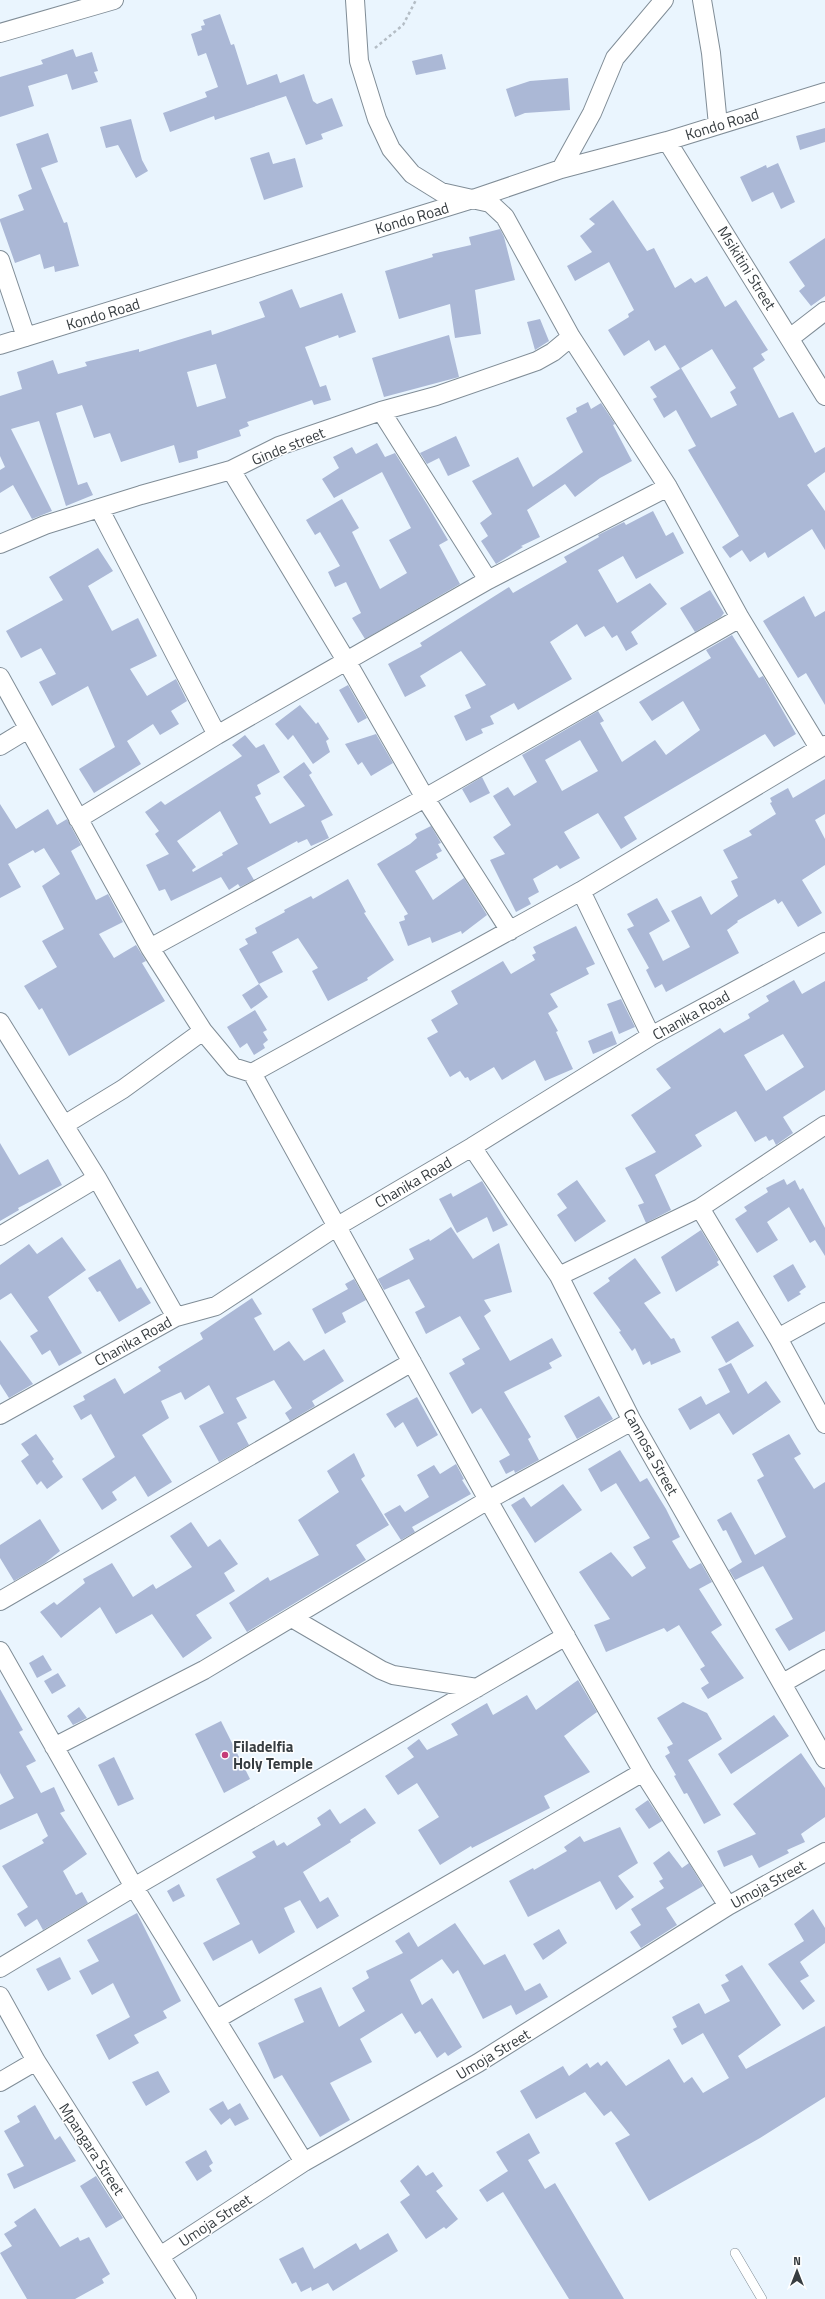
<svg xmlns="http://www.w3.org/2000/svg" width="825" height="2299" font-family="'Titillium Web',sans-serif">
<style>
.building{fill:#abb8d6;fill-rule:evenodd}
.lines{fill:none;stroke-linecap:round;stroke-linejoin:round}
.service-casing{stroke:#808d97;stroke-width:10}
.minor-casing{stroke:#808d97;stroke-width:20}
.path{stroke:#b4bdc5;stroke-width:2.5;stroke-dasharray:3 3;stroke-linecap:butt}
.service{stroke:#fff;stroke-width:9}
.minor{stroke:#fff;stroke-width:18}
.poi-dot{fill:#c53c77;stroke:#fff;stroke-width:1.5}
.labels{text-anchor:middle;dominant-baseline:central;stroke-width:3;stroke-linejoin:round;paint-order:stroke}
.street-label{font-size:15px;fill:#373d41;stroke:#fff}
.poi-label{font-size:15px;font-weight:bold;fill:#373d41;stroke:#fff;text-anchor:start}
</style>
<rect width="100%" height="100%" fill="#eaf5fe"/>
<path class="building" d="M220,14L231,45L234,44L247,85L277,74L280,83L304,74L313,101L317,104L332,98L343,126L321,134L323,139L306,145L286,96L215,120L214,116L170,132L163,113L207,97L205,92L218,87L206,53L198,56L191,34L202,30L201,26L205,25L203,20Z
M73,49L76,57L92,52L98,71L94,72L98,82L72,90L67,74L28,86L34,106L0,117V77L43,64L41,60Z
M442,54L446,69L416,75L412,61Z
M568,78L570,110L525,113L515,117L506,89L530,81Z
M131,119L142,160L148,171L136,178L118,145L106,148L100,127Z
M825,128V142L800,150L796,136Z
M48,133L58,162L41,168L64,223L67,222L79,266L55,272L54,266L44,269L40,254L15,263L0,221V219L24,210L18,195L32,189L16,144Z
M269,152L273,164L295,158L303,187L264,200L250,158Z
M778,163L795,202L781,209L773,192L752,202L740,177L766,165L767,168Z
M613,200L647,251L654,248L675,288L691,278L695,283L707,276L725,307L736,300L768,350L761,354L765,360L753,368L779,418L793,412L815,453L825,447V472L807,485L825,511V550L812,529L768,558L765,552L750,562L742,550L730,558L722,547L739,536L688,450L696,446L676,410L664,418L653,399L657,397L650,387L680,369L665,345L655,351L649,340L624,356L608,330L629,317L628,314L634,310L609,262L575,281L567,266L592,252L580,236L595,224L589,219ZM712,349L736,388L730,392L737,405L711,418L681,368Z
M500,229L504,237L515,280L475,290L481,334L455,338L450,304L399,319L385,271L433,257L432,254L471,245L469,237Z
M825,238V296L811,306L799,291L805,286L789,262Z
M292,289L300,308L342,293L356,332L339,338L338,335L305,347L320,387L326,385L331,400L314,405L312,400L247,422L249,426L239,430L241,436L197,451L198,458L179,463L174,445L121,462L110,433L94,438L82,405L56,413L78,485L87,482L93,495L66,506L39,421L11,429L52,511L32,519L13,485L0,493V470L5,467L0,456V396L22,389L17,372L53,360L58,374L87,366L85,362L139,349V352L211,330L212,335L265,317L259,302ZM216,364L226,398L197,407L187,372Z
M540,319L549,341L535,350L527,322Z
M449,335L459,377L384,397L372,358Z
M588,402L591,409L601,403L615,424L613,425L632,461L600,478L575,497L565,484L527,510L540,537L521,546L523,547L496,564L481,541L488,536L480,523L492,514L472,481L518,457L533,487L554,473L583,452L566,418L577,412L576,408Z
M456,436L470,466L448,476L439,458L427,464L420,453Z
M377,443L385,457L395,453L428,506L448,540L439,545L460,584L365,639L352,618L361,613L346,582L335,587L328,572L340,566L320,532L315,535L306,520L342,499L359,528L352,532L380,589L407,573L389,540L411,528L382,472L334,498L322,479L339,468L333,457L352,447L356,454Z
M653,511L666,536L673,532L684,553L636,579L623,556L598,570L617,603L650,583L667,604L631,632L638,644L626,651L617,635L612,638L604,626L585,637L577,624L550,642L572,679L518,710L514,703L490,716L494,724L481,729L483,733L466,741L454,716L471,708L465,695L486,685L461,651L420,676L426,686L405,697L388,664L422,646L420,643L509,587L513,593L567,562L564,557L599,537L598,535L624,522L626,525Z
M98,548L113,571L88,586L112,631L138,618L157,656L130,669L147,696L176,679L187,701L171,711L179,724L160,735L153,724L127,741L141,764L94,793L79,769L115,747L88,686L52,706L39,682L56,674L41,648L21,658L6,631L63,600L49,577Z
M710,590L724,613L721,617L695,632L680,608Z
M804,596L815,617L825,611V705L806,673L798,678L763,621Z
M732,635L759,678L763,676L796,734L774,747L765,734L624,817L637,839L621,849L598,813L564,832L580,858L560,869L557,865L533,879L539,892L528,898L531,904L516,912L490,860L505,854L493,837L511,825L493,796L508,787L514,796L537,782L522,755L598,711L604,721L600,723L622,762L655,740L666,755L700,730L683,701L652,721L639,702L711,658L706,650ZM580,740L598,771L562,791L545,760Z
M348,685L367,718L358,723L339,690Z
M300,705L316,724L318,722L329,739L326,741L330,752L313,764L293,735L288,740L275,724Z
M376,734L393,763L371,776L362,762L358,765L345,744Z
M245,735L256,748L264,744L280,772L257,785L261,794L255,797L270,824L305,806L283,777L304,762L312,773L309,775L333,815L321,821L329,838L311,846L307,839L298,843L297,841L247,868L254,880L240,887L238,884L229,890L221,877L171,901L165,889L159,891L146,865L169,854L155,834L159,831L145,812L161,801L165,805L242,756L232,745ZM220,811L238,844L222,853L223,855L193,872L192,870L196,867L177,841Z
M482,777L490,793L470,803L462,789Z
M825,779V814L815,820L825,839V865L802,880L822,913L798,927L782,901L778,904L775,899L737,921L738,922L727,930L739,953L666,992L662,984L655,988L646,970L649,968L627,929L634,926L627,914L657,898L670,921L649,933L663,961L690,947L671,911L701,896L711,915L738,896L731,881L738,878L723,850L752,835L749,831L776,814L770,803L772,802L770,798L788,788L793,798Z
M0,804L16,829L48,809L57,825L67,819L81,845L71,851L96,900L108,894L123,922L99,934L114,958L136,945L146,961L142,963L165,1001L69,1056L42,1008L39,1010L24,986L57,967L42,941L64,929L42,886L60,874L44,848L35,853L33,850L8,864L21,887L0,898Z
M431,826L441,843L438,844L442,851L436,854L438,858L415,871L433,900L464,878L487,915L462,934L461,931L432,943L430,937L408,946L399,922L405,920L404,916L408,914L377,864L410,844L417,838L415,834Z
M348,879L366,912L364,913L394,960L367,978L368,980L328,1001L312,971L318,968L298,938L272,952L283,972L259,984L239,949L248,944L245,939L257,933L255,928L285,912L284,910L311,896L313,899Z
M576,926L595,964L586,968L589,974L550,994L558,1007L548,1013L558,1031L556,1032L573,1069L545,1081L535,1060L502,1080L494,1067L470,1081L468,1077L465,1078L460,1071L450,1077L427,1038L438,1032L431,1020L458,1004L451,991L503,961L511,974L535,960L532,955L536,953L533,947Z
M794,980L802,994L825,981V1090L783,1117L793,1133L776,1145L773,1139L769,1141L766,1136L755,1142L736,1111L695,1135L702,1146L655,1175L671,1210L646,1223L638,1205L644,1203L625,1168L656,1152L631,1115L671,1088L656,1069L720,1028L724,1033L750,1018L748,1014L769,1001L766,996ZM783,1034L804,1067L766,1091L744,1055Z
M259,984L268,997L251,1009L242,995Z
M621,999L635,1027L619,1034L607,1004Z
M255,1010L267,1030L263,1032L268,1040L263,1044L265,1048L254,1055L247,1043L240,1048L227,1027Z
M612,1031L617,1044L593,1054L588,1041Z
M0,1143L19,1175L48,1159L62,1185L18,1208L19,1210L0,1221Z
M784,1179L787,1185L795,1180L800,1190L803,1188L825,1228V1256L815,1240L810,1243L789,1207L767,1222L778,1240L757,1253L735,1219L747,1211L744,1207L768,1192L766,1188Z
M577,1180L606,1221L575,1242L557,1215L567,1208L557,1194Z
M482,1181L508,1225L493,1232L487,1217L457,1233L439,1199L451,1193L453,1197Z
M451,1227L473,1259L499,1243L512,1292L484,1300L491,1311L484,1316L510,1361L552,1338L562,1356L549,1363L552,1368L504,1392L531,1437L528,1439L539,1460L515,1473L514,1470L506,1474L499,1461L510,1455L481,1408L472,1414L449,1373L465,1364L462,1359L480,1349L460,1316L426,1334L415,1312L425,1307L409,1279L384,1290L378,1279L414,1259L409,1249L429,1239L430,1241Z
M701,1230L719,1260L717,1262L719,1265L676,1292L661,1257Z
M62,1237L86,1270L48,1297L82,1353L59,1366L50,1350L42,1355L30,1336L38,1331L11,1293L0,1300V1265L29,1244L37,1254Z
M635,1258L661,1293L644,1303L671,1339L674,1338L681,1352L651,1365L650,1361L643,1365L635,1348L632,1351L619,1332L621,1331L593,1293L610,1281L608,1278Z
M120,1259L137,1289L141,1287L151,1303L119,1322L100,1291L97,1292L88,1278Z
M793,1264L806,1287L799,1292L801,1294L788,1302L773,1276Z
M354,1279L366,1300L342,1313L346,1322L325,1334L312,1309L348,1289L345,1284Z
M252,1298L262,1314L254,1318L274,1351L289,1341L304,1361L324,1349L344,1381L312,1401L315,1406L290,1421L285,1413L292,1408L274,1380L236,1398L247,1418L237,1423L249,1445L219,1462L199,1426L224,1413L209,1385L185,1400L181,1392L161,1401L169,1418L142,1435L172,1482L148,1497L135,1476L112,1492L117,1500L102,1510L82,1479L115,1457L91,1414L81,1420L73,1406L85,1400L83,1396L115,1378L124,1394L161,1371L158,1367L203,1339L200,1333Z
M738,1321L754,1346L726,1363L711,1337Z
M0,1340L33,1384L9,1398L0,1384Z
M731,1363L748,1394L766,1381L781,1402L733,1435L719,1413L690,1430L678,1409L701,1396L706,1405L730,1392L718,1369Z
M599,1396L613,1419L577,1439L564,1416Z
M417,1397L438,1435L417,1447L403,1422L395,1428L386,1414Z
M36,1434L54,1459L52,1461L63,1477L47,1489L41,1481L37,1485L21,1461L29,1455L21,1444Z
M789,1434L801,1454L794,1458L814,1489L825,1482V1631L789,1651L775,1629L793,1619L763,1566L735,1580L729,1570L742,1562L726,1530L723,1531L717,1520L731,1512L755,1555L786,1537L757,1480L764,1476L752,1454Z
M620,1450L640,1482L647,1478L666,1509L680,1537L672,1541L688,1567L690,1569L701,1563L712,1582L699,1589L722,1625L711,1632L744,1678L708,1699L701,1688L709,1683L700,1669L705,1666L679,1625L667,1632L664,1628L606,1652L594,1625L610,1619L579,1572L611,1552L632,1577L646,1568L633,1547L650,1538L616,1483L601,1492L588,1469Z
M354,1453L365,1476L361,1479L389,1525L356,1545L366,1560L247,1632L229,1603L268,1577L270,1581L319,1555L298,1520L339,1492L327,1471Z
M456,1464L464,1479L462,1480L471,1494L412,1527L415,1532L401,1540L384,1514L400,1505L405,1512L429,1497L417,1475L434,1465L440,1474Z
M563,1484L582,1510L535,1543L511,1505L524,1497L531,1507Z
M40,1519L60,1551L45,1563L14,1581L0,1558V1545Z
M191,1522L208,1547L220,1539L238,1564L224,1573L235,1591L196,1615L212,1638L183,1658L152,1614L116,1634L100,1607L61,1638L40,1612L54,1602L57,1605L85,1583L83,1579L112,1563L133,1597L153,1584L156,1589L192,1567L170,1536Z
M43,1655L52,1670L37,1678L29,1663Z
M58,1673L66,1686L52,1694L44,1681Z
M578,1680L597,1712L564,1736L590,1772L544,1796L550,1808L472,1848L471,1846L440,1865L418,1830L439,1817L417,1783L398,1795L385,1776L414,1757L407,1748L419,1739L427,1750L458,1735L451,1724L487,1703L493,1715L527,1695L536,1710Z
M0,1689L23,1730L19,1732L36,1761L26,1766L41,1793L54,1787L65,1811L60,1813L87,1854L63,1871L76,1895L82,1892L88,1903L43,1930L37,1919L25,1927L17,1914L28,1907L2,1866L44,1843L42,1840L48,1836L37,1813L0,1830V1805L14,1798L0,1773Z
M683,1702L707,1713L722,1739L688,1760L721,1815L704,1824L687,1793L684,1794L674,1776L676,1775L665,1756L670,1753L667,1747L673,1744L657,1718Z
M79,1707L87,1718L73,1725L67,1716Z
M774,1715L789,1736L731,1774L718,1754Z
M221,1721L250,1779L224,1793L195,1734Z
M801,1753L825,1788V1817L801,1834L805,1842L787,1850L789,1853L759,1868L752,1855L724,1867L717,1851L756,1834L733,1804Z
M114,1757L134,1799L118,1806L98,1765Z
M648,1800L662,1821L649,1829L635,1809Z
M365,1808L376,1823L350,1840L351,1842L303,1872L320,1902L328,1897L339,1916L317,1929L300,1900L284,1908L295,1932L259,1954L252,1940L213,1961L203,1943L240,1924L216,1879L256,1857L252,1852L274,1840L277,1846L284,1842L287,1846L321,1825L317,1818L330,1809L340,1824Z
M620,1827L638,1863L618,1876L634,1897L616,1910L600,1881L528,1917L509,1881L533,1868L534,1870L567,1851L564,1847L580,1836L584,1842Z
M669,1851L682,1868L689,1863L703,1886L666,1908L677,1925L641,1948L630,1932L641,1925L631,1909L664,1888L659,1881L663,1879L653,1863Z
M179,1884L185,1896L173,1902L167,1891Z
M813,1909L825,1928V1943L800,1962L809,1976L800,1981L815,2001L803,2010L768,1964L804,1941L794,1924Z
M137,1913L181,2001L163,2011L167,2018L134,2035L139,2043L109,2060L96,2035L130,2017L113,1983L92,1995L79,1971L99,1961L87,1940Z
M455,1923L484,1965L505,1954L525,1991L540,1983L548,1997L516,2015L511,2005L483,2019L458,1970L453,1974L442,1959L410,1980L422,2005L432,1998L462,2047L448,2056L445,2052L437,2058L420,2031L415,2034L402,2013L360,2039L372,2062L330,2083L350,2120L320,2137L282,2075L274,2079L258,2043L304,2022L294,1999L321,1987L339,2027L365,2011L352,1988L369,1978L366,1971L403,1953L395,1941L409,1932L418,1947Z
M559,1929L567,1943L543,1960L533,1944Z
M60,1957L71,1979L48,1991L36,1969Z
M742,1965L781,2025L738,2056L746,2069L825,2026V2097L760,2138L649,2201L615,2143L630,2135L611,2111L604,2116L585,2092L536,2119L520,2091L563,2066L569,2076L587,2063L590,2068L598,2062L601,2066L607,2061L626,2086L669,2059L684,2083L692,2077L703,2093L729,2078L703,2033L682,2045L673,2029L677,2027L672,2017L699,2003L705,2014L730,2001L721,1985L729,1981L725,1975Z
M158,2071L170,2092L146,2106L132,2082Z
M223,2101L228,2110L240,2103L249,2119L235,2126L230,2118L221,2125L209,2109Z
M35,2105L55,2140L60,2136L76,2161L14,2189L7,2174L24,2166L4,2131L20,2122L17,2116Z
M529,2133L540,2153L528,2160L545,2189L555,2183L624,2299H569L503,2192L487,2202L479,2190L508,2171L496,2152Z
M206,2150L213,2163L209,2166L212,2171L197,2181L185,2162Z
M418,2165L426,2176L433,2172L443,2186L436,2191L458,2219L446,2229L444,2227L426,2239L400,2202L410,2195L400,2181Z
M96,2176L123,2218L106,2228L80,2186Z
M35,2208L60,2247L78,2237L80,2241L89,2237L110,2274L102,2279L104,2283L75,2299H27L0,2253L12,2246L4,2234L17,2226L14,2222Z
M388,2233L398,2251L333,2291L328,2283L312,2291L311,2287L301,2292L296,2282L292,2284L279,2259L303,2247L314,2269L356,2243L360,2250Z"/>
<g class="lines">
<g class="service-casing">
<path id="service" d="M735,2253L762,2299"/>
</g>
<g class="minor-casing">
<path id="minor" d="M355,0L359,61L377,119L391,149L412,174L441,192L490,203L505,217L571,337L668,487L740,618L819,748
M702,0L711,53L718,125
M0,33L114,0
M667,141L825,396
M561,169L592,113L615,58L664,0
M0,260L26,337
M790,338L825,311
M0,345L473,199L561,169L667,141L825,92
M381,411L488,580
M231,470L347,662L425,798L510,931
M99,508L217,735
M0,544L45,525L141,495L231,470L279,446L381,411L436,396L537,361L553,352L571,337
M0,677L150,948L203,1031L233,1067L252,1073L488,1500L643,1772L728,1906
M0,746L28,729
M78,819L217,735L488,580L668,487
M581,891L651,1036
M150,948L425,798L740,618
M0,1022L97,1178L176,1317
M252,1073L581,891L825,745
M64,1125L123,1089L203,1031
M472,1147L559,1276L632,1421L825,1759
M700,1208L778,1338L825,1424
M0,1236L97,1178
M559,1276L700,1208L825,1125
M778,1338L825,1312
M0,1415L176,1317L216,1306L336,1227L472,1147L651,1036L825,942
M0,1601L412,1362
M292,1618L381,1670L393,1675L477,1688
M0,1651L134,1887L304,2162
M783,1683L825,1659
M54,1747L204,1670L488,1500L632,1421
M0,1968L134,1887L566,1636
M0,1996L36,2061L187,2299
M217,2019L643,1772
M0,2082L36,2061
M160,2256L304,2162L478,2063L728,1906L825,1852"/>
</g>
<path class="path" d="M375,48L403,25L416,0"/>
<use href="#service" class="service"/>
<use href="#minor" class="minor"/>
</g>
<circle class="poi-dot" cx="225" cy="1755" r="4"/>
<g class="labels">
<g class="street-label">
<text transform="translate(722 124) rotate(-17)">Kondo Road</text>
<text transform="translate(412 218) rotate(-17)">Kondo Road</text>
<text transform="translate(747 268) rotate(58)">Msikitini Street</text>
<text transform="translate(103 314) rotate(-17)">Kondo Road</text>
<text transform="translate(288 446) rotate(-22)">Ginde street</text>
<text transform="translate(691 1015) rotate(-29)">Chanika Road</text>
<text transform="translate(413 1182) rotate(-30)">Chanika Road</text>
<text transform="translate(133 1341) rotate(-29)">Chanika Road</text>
<text transform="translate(651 1452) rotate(61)">Cannosa Street</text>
<text transform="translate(768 1884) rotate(-29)">Umoja Street</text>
<text transform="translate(493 2054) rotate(-31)">Umoja Street</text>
<text transform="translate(92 2149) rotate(57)">Mpangara Street</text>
<text transform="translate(215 2220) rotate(-33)">Umoja Street</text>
</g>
<g class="poi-label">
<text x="233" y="1746">Filadelfia<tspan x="233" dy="17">Holy Temple</tspan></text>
</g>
</g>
<g transform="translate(797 2271)" stroke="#ffffff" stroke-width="3" paint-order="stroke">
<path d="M0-3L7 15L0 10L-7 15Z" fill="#373d41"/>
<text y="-6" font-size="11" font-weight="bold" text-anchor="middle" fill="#373d41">N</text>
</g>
</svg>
